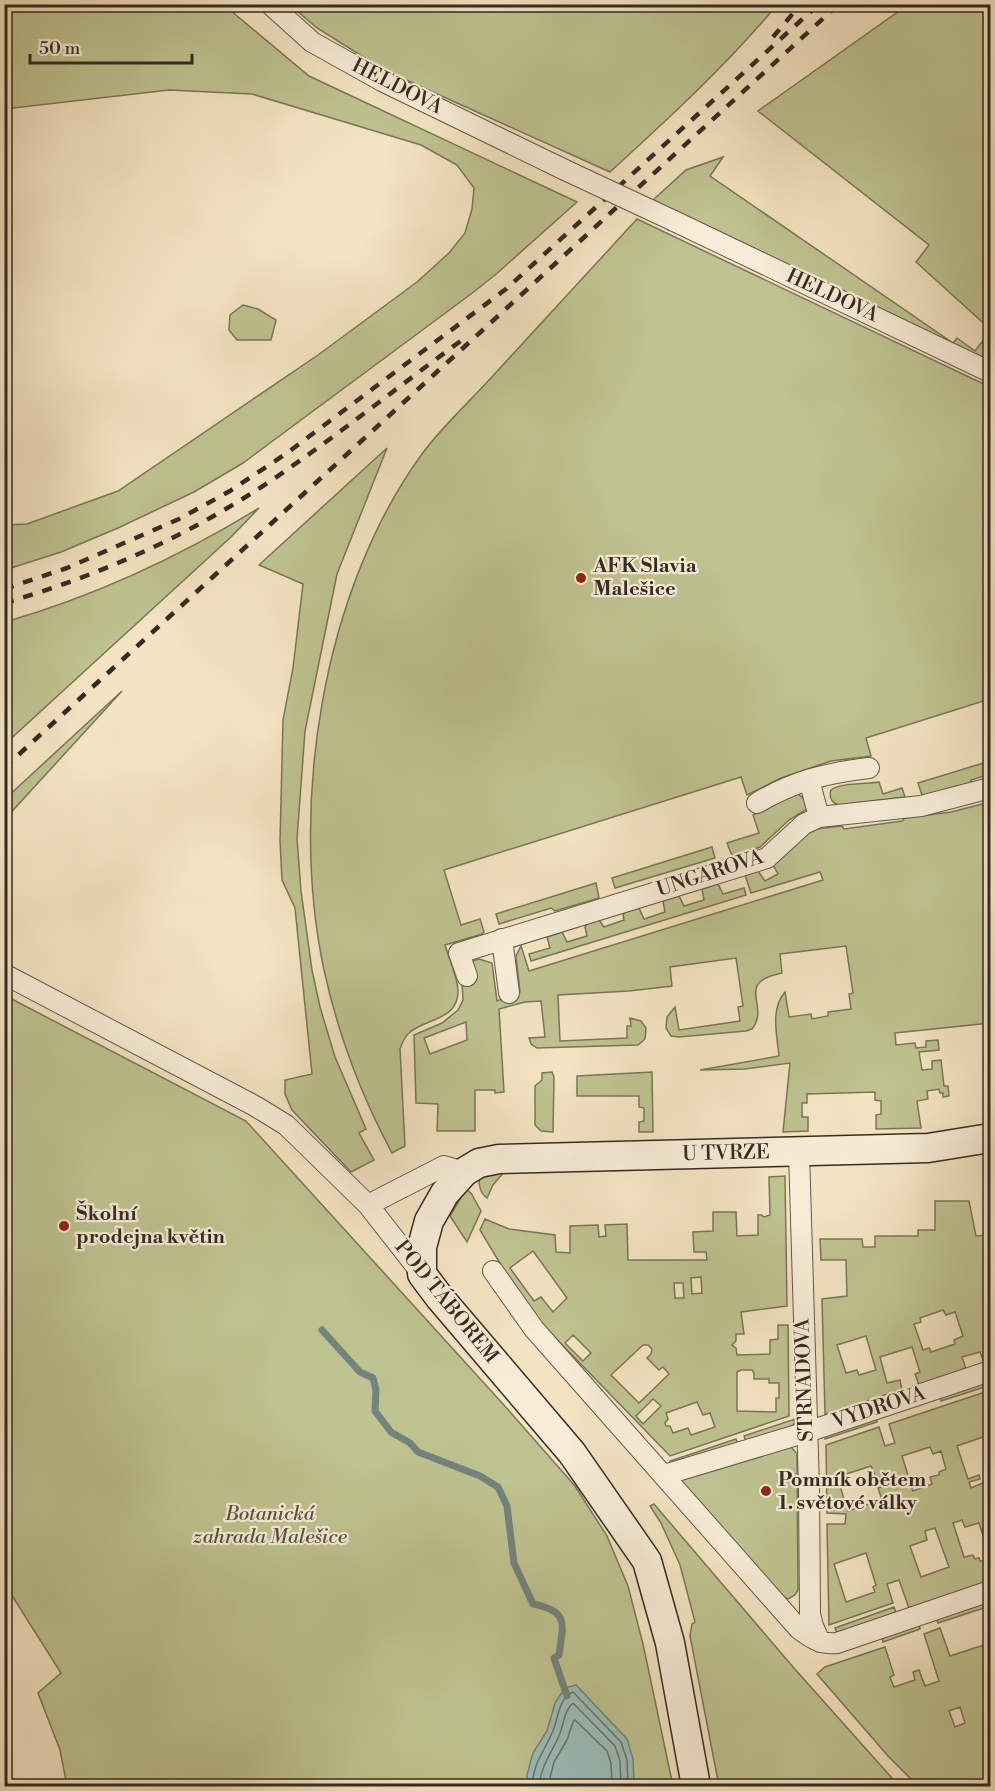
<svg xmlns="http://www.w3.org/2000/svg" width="995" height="1791" font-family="'Libre Bodoni',serif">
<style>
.green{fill:#bfc391;stroke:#7a765a;stroke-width:1.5;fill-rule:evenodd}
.water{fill:#9cbeb9;stroke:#73837d;stroke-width:1.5}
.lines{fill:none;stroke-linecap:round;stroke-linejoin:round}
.shore{stroke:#68746e;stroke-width:1.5}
.stream{stroke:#73837d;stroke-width:7}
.street-casing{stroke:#65584b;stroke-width:22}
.secondary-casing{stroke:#352a23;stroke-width:31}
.street{stroke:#f8edd8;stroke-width:20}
.secondary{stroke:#f8edd8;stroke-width:28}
.rail{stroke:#352a23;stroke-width:4.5;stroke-dasharray:10 10;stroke-linecap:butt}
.street-bridge-casing{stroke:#65584b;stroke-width:22;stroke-linecap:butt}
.street-bridge{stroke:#f8edd8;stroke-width:20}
.poi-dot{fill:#8f2418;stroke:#f8edd8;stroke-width:2}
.labels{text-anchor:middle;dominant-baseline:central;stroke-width:4.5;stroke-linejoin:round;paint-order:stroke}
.street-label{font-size:20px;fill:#352a23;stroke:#f8edd8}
.poi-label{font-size:20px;font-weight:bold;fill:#352a23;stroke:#f8edd8;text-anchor:start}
.park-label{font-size:20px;font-style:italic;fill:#58503e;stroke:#f8edd8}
</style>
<rect width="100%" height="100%" fill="#f4e4c3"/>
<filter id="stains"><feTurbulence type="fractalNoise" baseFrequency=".00333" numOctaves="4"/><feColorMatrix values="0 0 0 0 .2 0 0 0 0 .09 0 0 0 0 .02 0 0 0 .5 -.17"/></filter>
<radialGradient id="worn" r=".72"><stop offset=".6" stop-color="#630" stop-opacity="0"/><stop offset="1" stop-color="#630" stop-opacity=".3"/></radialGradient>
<path class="green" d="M5,4L226,5L230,10L309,76L577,202L495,275L471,294L243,463L194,492L118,528L61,552L5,570V525L27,524L118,491L318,355L417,282L449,253L465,233L472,209L474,188L457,165L421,145L252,94L169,90L5,109Z
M909,4L990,5V329L916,262L929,245L758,111Z
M290,5H777C726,66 668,119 610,172L384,70L317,28Z
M723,157L710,176L953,343L957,338L975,351L985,338L990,344V366L653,200L686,170Z
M637,219L990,387V699L866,738L871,756L831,761L781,778L747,795L741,777L444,870L461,925L480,919L484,932L482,934L445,945C449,959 457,975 458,990C459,1021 425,1018 409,1033C404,1037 402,1043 400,1049L405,1146L392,1153C361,1095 338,1034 324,970C289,806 322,591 422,454C441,428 468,403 490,379C539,326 588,273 637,219Z
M243,305L258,309L276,320L271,340H237L229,330L230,315Z
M387,448L337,574L305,731L297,839L301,891L312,970L320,1007L335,1057L366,1129L359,1133L374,1160L351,1172L292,1110L285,1094V1080L312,1074L295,908L282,880L280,841L283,720L293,668L303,584L259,565Z
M259,508L231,537L5,744V622C95,596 179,557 259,508Z
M122,691L5,819V799Z
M990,761V774L971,780V783L941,792L922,795L918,783Z
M879,782L883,794L902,788L905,797L838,805C831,802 829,796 831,790C838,783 867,784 879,782Z
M798,794L805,800L807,809L789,820L760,847L734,856L731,853L727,843L759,833L753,815C767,809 783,794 798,794Z
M990,802V1023L895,1033L896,1045L915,1043L916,1048L926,1047V1041L938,1040L939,1050L919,1052L922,1070L932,1069V1061L941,1060L944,1086H948L949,1096L943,1097V1093H940L939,1089L927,1091L928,1099L917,1101L921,1128L876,1129V1115L881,1114V1101L875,1100V1092L807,1094V1103H802V1117H808V1131L783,1132L790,1063L745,1069L700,1070L779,1056C777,1035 770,1009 785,992L789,1017L811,1014L812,1019L828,1016V1012L851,1009L849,994L853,993L846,946L780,954L782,973C733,983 771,1005 752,1029L746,1031L679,1037L671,1036L666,1028L667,1017L675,1007L679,1030L740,1021L738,1007L743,1006L736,958L670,967L672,986L629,991L558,995L560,1041L627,1038V1026H631L630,1018L641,1021L646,1028L645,1039L638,1045L537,1048L531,1044L529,1038L545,1037L541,1001L525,1002L499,1009L504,1092L495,1093V1090H475V1131H437L438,1104L416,1103L414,1035L442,1023L458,1010L463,1000L462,981L469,962L479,959L492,963L497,1001L520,992L516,956L521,946L529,971L823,880L820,872L751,893L745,875L758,871L765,881L778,874L773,865L808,833L817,829L842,826L844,829L902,821L905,818L951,812ZM466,1022L467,1040L430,1054L424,1038Z
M712,847L715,858L615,888L612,878Z
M596,883L599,898L555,911L551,908L499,924L496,914Z
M718,884L723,894L744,888L746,895L531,961L529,954L550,948L547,937L562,932L567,942L587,936L585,927L587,924L599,920L604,927L624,920L623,915L625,912L639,908L644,919L665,912L663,901L679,896L684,906L704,900L702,889Z
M4,995L246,1121L503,1404L575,1486L607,1536L628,1586L643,1644L673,1786H67L60,1750L38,1693L61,1673L11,1594L5,1590Z
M552,1072L554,1077L553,1132L541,1131L535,1125V1086L542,1080V1073Z
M652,1072L653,1132H639V1122L644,1121V1108L639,1107V1096H577V1076Z
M504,1172L493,1185L487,1198C480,1193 479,1186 479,1178L490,1174Z
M785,1176L787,1306L741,1312L744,1334H736V1341L732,1345L736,1348L737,1355L770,1354V1340L778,1339V1325H788L789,1416L670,1456L541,1323L504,1270L480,1230L485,1219L509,1229L555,1235L556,1252L570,1253V1226L598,1225L599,1237L606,1236L605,1225L627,1224L628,1260H707L706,1252H694L693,1232L713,1231V1212H736L737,1236L758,1235V1215H761L764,1217L770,1215L769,1177ZM533,1251L567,1298L553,1312L541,1297L534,1301L510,1268ZM701,1277L702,1293L692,1294L691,1278ZM674,1283H683L684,1298H675ZM573,1335L591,1353L583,1361L565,1343ZM643,1345H648L652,1349L651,1354L647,1358L659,1370L663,1367L669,1374L639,1403L611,1375ZM741,1370H752L754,1373V1379H769V1383H779V1398H776V1412L737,1411V1372ZM653,1399L661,1406L643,1424L636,1416ZM697,1402L703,1415L710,1413L715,1427L691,1435L688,1428L673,1433L670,1426H666L665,1423L668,1419L666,1413Z
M466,1189L471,1193L481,1211L467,1242L450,1216Z
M935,1201H969L976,1236L989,1235L990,1229V1361L984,1363L980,1352L962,1357L966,1369L919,1385L915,1374L920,1372L912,1347L880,1357L887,1383L900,1380L902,1390L825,1414L822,1299L847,1296L846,1260H821L820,1239H862L863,1247H875V1236H918V1230H935ZM943,1310L946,1315L955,1312L963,1336L954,1340L955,1344L931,1352L929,1348L923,1350L914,1324L921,1322L920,1318ZM866,1336L876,1370L859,1375L857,1370L846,1373L837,1345Z
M986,1380L988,1386L941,1401L940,1395Z
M988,1391L990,1397V1447L986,1436L957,1446L968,1479L979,1475L980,1479L969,1482L971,1488L990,1480V1581L909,1608L899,1580L887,1584L893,1603L829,1625L827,1524H845L846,1514L827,1513L826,1445L879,1427L885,1446L895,1443L889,1424ZM930,1447L933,1454L941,1451L946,1469L939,1472V1475L930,1477L932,1484L913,1491L902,1456ZM871,1466L876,1478L888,1475L891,1483L878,1488L882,1500L848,1511L837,1477ZM962,1520L965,1527L979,1523L989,1554L985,1556L984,1561H980L979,1558L975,1559L973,1555L964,1557L953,1523ZM935,1528L949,1567L921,1577L910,1546L927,1540L925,1531ZM866,1553L876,1585L873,1587L875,1592L846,1602L834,1564Z
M876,1418L877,1422L825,1439V1434Z
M795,1419V1422L792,1427L746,1441L744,1436Z
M736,1439L738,1445L672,1463L670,1461Z
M791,1447L797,1454L798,1590L795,1595L788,1599L783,1597L679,1480Z
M654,1504L793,1667L899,1786H758L757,1785L719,1786L690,1636L692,1624L695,1622L680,1565L661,1523L650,1506Z
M990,1600V1606L938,1623L936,1618Z
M894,1607L896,1613L837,1633L835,1628Z
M919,1624L920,1629L883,1642L882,1637Z
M940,1628L950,1656L990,1643V1786H918L888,1756L817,1674L825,1667L885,1647L894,1675L890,1677L894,1687L915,1680L913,1672L919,1670L925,1686L939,1681L924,1634ZM960,1707L965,1723L955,1727L949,1711Z"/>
<path class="water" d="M576,1685L627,1739L633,1759L634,1786H526L527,1775L533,1753L547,1731L555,1703L565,1688Z"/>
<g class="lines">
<path class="shore" d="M532,1786C534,1761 543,1754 552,1733C558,1721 558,1698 573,1692L621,1742L627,1760L628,1786
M539,1786C541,1767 550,1755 558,1738C564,1727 563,1711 573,1703L615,1746L620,1761L621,1786
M548,1786L554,1762L567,1740L573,1722L575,1720L607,1751L611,1763L612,1786"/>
<path class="stream" d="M322,1330L360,1372L373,1378L376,1390L375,1411L391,1432L410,1443L418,1452L480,1476L498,1487L507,1506L514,1563L533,1604C570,1611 563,1625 559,1655L554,1658L567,1696"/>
<g class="street-casing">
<path id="street" d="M270,4L312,42L382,81L565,170
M674,221L990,372
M809,780L819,817
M757,803C794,781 826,773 869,768
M502,939L509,993
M4,974L255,1106L286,1125L368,1205L422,1274
M467,976L459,953L767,858L804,824L819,817L921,806L990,788
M799,1152L809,1487L810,1614L813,1626L820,1642
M368,1205L444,1166L464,1172
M493,1271L534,1329L799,1629C811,1638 821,1645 837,1643L990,1591
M664,1475L807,1432L990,1371"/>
</g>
<g class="secondary-casing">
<g id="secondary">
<path id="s1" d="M696,1786L670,1643L647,1561L572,1453L440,1298L422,1274V1247L429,1221L445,1193L464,1172L479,1163L499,1159L928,1148L990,1138"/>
</g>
</g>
<use href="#street" class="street"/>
<use href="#secondary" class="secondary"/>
<path class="rail" d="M773,37L801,4
M4,589L67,568L179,519L230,491L287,453L506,289L819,4
M4,603C99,576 190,535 272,480C337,436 399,386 462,340
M4,768L839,4"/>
<g class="street-bridge-casing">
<path id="street-bridge" d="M565,170L674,221"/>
</g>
<use href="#street-bridge" class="street-bridge"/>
</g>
<g class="poi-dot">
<circle cx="581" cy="578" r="6"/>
<circle cx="64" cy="1226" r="6"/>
<circle cx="766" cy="1491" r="6"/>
</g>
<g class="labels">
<g class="street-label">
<text transform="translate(397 87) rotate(27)">HELDOVA</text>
<text transform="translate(832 296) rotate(25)">HELDOVA</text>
<text transform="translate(710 874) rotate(-18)">UNGAROVA</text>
<text stroke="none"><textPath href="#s1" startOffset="975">U TVRZE</textPath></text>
<text transform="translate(446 1302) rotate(51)">POD TÁBOREM</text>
<text transform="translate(805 1380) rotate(-92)">STRNADOVA</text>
<text transform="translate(879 1408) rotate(-18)">VYDROVA</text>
</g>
<g class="poi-label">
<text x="593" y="566">AFK Slavia<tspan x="593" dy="23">Malešice</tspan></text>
<text x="76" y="1214">Školní<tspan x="76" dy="23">prodejna květin</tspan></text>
<text x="778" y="1480">Pomník obětem<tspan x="778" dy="23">1. světové války</tspan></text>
</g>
<g class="park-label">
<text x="270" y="1514">Botanická<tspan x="270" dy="23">zahrada Malešice</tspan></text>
</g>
</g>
<rect width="995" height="1791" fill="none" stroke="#f4e4c3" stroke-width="24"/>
<rect x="6" y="6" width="983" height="1779" fill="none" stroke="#352a23" stroke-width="3"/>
<rect x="12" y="12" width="971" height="1767" fill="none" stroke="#352a23" stroke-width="1.5"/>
<path d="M30 54v9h162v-9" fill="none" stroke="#352a23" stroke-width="3"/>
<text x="39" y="54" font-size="18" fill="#352a23" stroke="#f8edd8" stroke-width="4.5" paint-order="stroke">50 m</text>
<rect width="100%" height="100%" filter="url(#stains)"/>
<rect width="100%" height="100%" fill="url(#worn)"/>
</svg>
